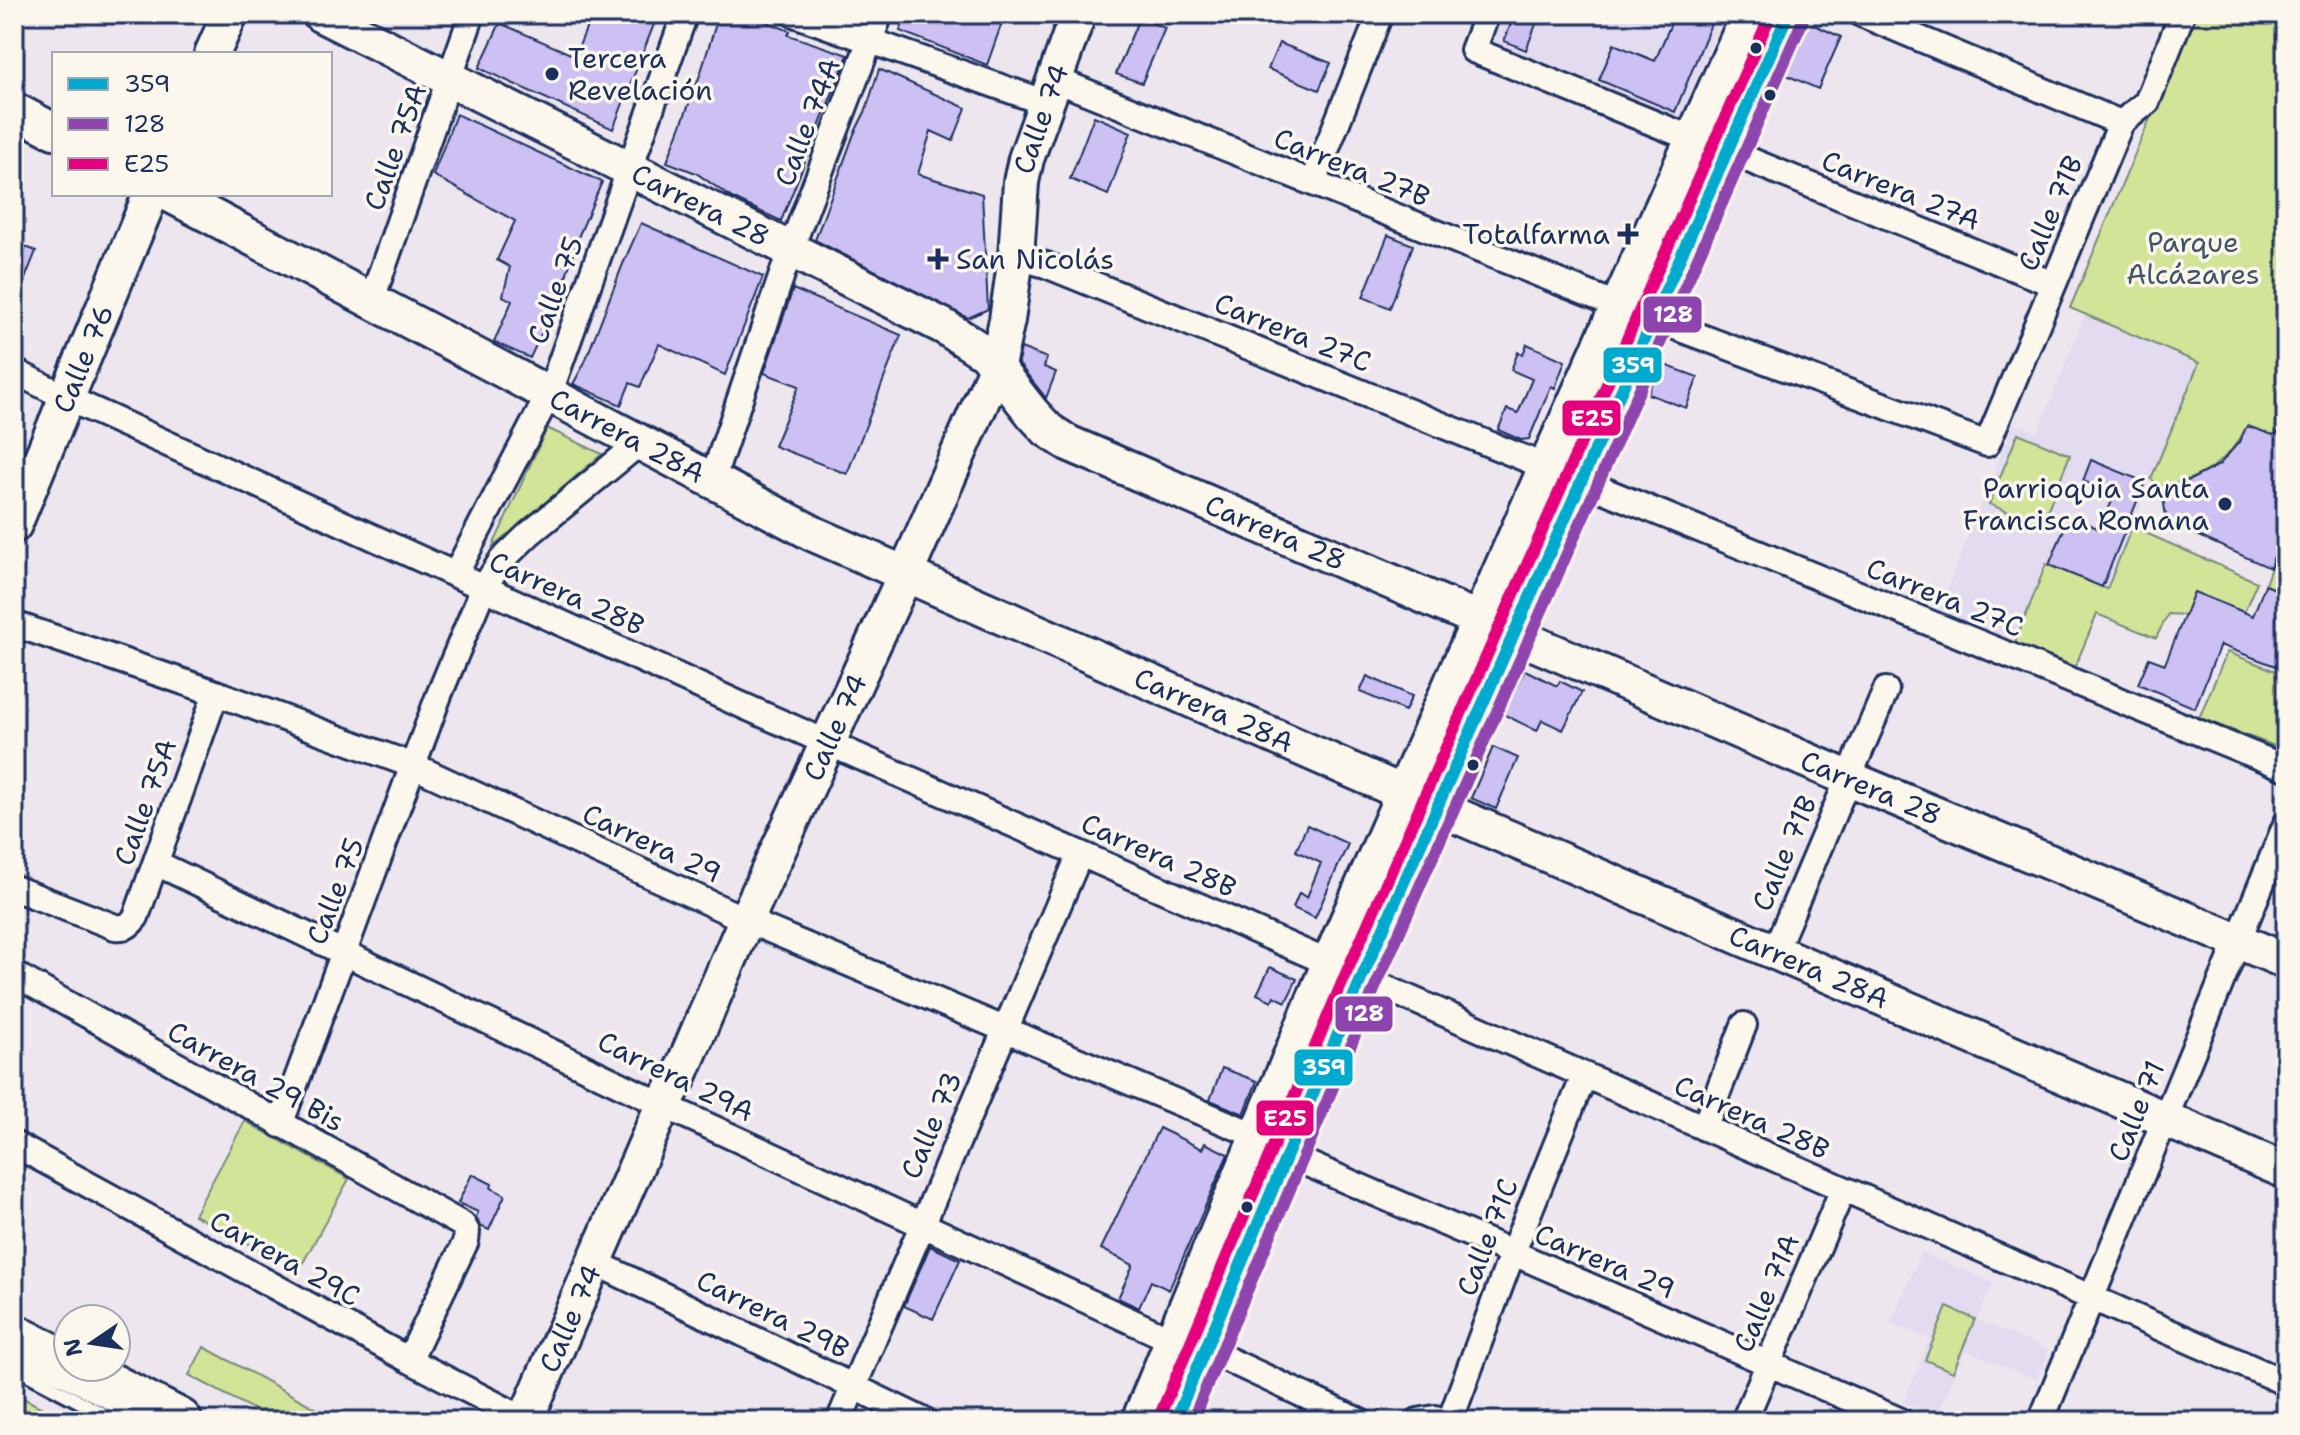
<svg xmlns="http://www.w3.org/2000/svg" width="2300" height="1435" font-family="'Shantell Sans',sans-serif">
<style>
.built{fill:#e3dbef}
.green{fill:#d2e498;stroke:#768a7b;stroke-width:2}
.building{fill:#cdc0f2;stroke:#1b2f5e;stroke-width:2}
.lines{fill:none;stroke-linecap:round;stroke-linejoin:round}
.lane-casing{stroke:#1b2f5e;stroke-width:18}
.street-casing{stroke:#1b2f5e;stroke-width:30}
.secondary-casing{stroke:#1b2f5e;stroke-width:40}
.highway-casing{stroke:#1b2f5e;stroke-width:50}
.lane{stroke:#fbf7ec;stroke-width:12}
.street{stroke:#fbf7ec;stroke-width:24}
.secondary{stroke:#fbf7ec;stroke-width:34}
.highway{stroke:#fbf7ec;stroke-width:44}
.bus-1-casing{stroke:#fbf7ec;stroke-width:18}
.bus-2-casing{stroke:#fbf7ec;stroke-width:18}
.bus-3-casing{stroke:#fbf7ec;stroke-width:18}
.bus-1{stroke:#00a9ce;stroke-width:12}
.bus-2{stroke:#8e44ad;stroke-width:12}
.bus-3{stroke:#e5007d;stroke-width:12}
.bus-dot{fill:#1b2f5e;stroke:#fbf7ec;stroke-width:3}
.labels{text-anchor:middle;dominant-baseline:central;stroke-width:7;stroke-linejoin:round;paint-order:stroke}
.poi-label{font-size:28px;fill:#1b2f5e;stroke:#fbf7ec;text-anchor:start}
.street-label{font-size:28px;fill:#1b2f5e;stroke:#fbf7ec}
.park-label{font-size:28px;fill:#40536a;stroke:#fbf7ec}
.line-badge{stroke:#fbf7ec;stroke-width:3}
.badge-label{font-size:22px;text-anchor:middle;font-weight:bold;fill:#fff}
</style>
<rect width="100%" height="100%" fill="#ede6ee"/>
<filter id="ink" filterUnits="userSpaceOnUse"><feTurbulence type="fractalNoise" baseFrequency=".0125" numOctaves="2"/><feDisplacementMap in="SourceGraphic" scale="16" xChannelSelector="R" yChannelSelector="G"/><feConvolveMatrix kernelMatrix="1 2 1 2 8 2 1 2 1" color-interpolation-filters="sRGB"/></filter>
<g filter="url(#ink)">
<path class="built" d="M1505,14H1723L1680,119L1494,42Z
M2085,315L2199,363L2075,667L1938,611L2014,423L2038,432Z
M1921,1252L1993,1283L1977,1320L2049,1350L2037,1380L1965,1350L1937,1416L1904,1402L1930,1339L1891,1323Z"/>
<path class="green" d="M2194,14H2286V429L2273,435L2247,426C2229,462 2201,481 2161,486L2151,479L2199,363L2070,308Z
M547,428L602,454L492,548Z
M2018,433L2070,455L2041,526L1989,504Z
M2286,522V593L2265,585Z
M2132,527L2257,582L2244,612L2194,592L2185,615L2168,614L2156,638L2097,614L2075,667L2015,643L2046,564L2107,589Z
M2227,652L2286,675V750L2199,718Z
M245,1121L349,1179L299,1270L194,1215Z
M1947,1307L1975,1319L1953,1372L1925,1360Z
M204,1347L339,1421H275L189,1375Z
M14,1393L66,1421H14Z"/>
<path class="building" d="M592,14H658L613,129L479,68L500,23L575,56Z
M719,14H747L790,31L788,35L848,55L781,221L732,198L696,173L667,162L700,75Z
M907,14H1005L987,65L900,31Z
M1515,14H1540L1526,50L1504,41Z
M1675,14H1715L1675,112L1599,80L1614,44L1655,61Z
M1139,18L1165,28L1142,83L1116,74Z
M1808,22L1841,37L1818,89L1784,74Z
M1279,43L1331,63L1319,90L1268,69Z
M879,69L966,108L953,141L931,131L918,174L982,194L988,309L968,318L815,240L854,134L866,110Z
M456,114L602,182L579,235L561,292L530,358L494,342L512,301L503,296L510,267L497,260L515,221L433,175Z
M1094,116L1131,132L1108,195L1070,179Z
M641,223L763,277L725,375L659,344L640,387L630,383L621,405L573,384L584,364L623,264Z
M1388,235L1413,245L1390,308L1363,297Z
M14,242L36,251L15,304H14Z
M793,289L901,335L847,474L774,446L799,386L764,373Z
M1527,344L1565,361L1555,388L1551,386L1529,439L1521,440L1498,430L1507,409L1518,413L1532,379L1511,370L1518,352L1523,354Z
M1021,348L1047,358L1044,367L1056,372L1046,398L1018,363Z
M1659,363L1698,377L1686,408L1648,394Z
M2247,426L2273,435L2286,429V522L2270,568L2167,522L2161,486L2190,480L2219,465L2239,442Z
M2091,460L2145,482L2102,587L2049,565L2069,517L2100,529L2115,494L2083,481Z
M2265,585L2286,593V670L2220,645L2195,708L2138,684L2149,658L2165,664L2194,592L2253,616Z
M1525,670L1557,686L1560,681L1582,692L1563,730L1542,720L1537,731L1503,714Z
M1367,676L1412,696L1405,711L1360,692Z
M1493,747L1518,758L1496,809L1471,798Z
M1307,825L1348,844L1315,918L1293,908L1299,893L1307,897L1321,863L1296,851Z
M1270,967L1297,979L1286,1002L1274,996L1272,1001L1257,994Z
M1222,1068L1257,1081L1244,1114L1210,1100Z
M1159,1128L1202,1149L1205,1143L1228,1154L1169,1290L1151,1281L1139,1308L1118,1298L1133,1265L1101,1249Z
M472,1174L492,1184L491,1188L505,1195L489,1230L480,1226L476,1217L478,1212L458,1203Z
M930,1246L960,1260L933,1319L904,1306Z"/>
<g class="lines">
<g class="lane-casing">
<path id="lane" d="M14,1367L116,1421"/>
</g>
<g class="street-casing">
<path id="street" d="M794,14L1046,103
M1487,14L1473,50L1693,139
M1861,14L2121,123
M1054,79L1619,306L1987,444L2121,123L2147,102L2182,14
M1727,151L2053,284
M1313,183L1380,14
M1016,257L1046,265L1546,467
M372,299L472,14
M14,371L67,398L737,703L2286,1383
M713,478L790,251L880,14
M1581,481L2286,768
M455,575L550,392L685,14
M14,624L216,693L414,766L746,920L1257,1136
M156,863L663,1105L1172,1340
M14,888L115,927C126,928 129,926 136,917L216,693
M1775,951L1886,690
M14,974L463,1225L467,1232L466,1241L409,1360
M280,1125L439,695L483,589L501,561L529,534L642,441
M1704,1128L1744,1025
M14,1144L409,1360L528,1421
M1287,1155L1901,1421
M594,1262L925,1421
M1205,1349L1359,1421
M839,1421L1080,854
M1418,1421L1435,1418L1445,1421
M1450,1421L1512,1254L1584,1076
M1744,1421L1843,1189
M2041,1421L2286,824"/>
</g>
<g class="secondary-casing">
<g id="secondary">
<path id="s1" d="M320,14L943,326L985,353L1033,414L1048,430L1068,443L1848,778L2286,961"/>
<path d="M212,54L230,14"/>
<path d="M14,110L54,131"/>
<path id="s2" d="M169,194L814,534L1392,788L2286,1171"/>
<path id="s3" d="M14,525L151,194"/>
<path id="s4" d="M525,1421L663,1105L678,1079L746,920L905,575L997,366L1007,320L1016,257L1021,182L1026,159L1078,14"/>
<path d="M1139,1421L1339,940L1546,467L1749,14"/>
<path d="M1175,1421L1362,977L1788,14"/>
</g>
</g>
<g class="highway-casing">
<path id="highway" d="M14,1337L68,1364
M74,1367L179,1421"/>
</g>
<use href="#lane" class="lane"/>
<use href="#street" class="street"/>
<use href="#secondary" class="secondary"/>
<use href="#highway" class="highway"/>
<g class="bus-1-casing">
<path id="bus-1" d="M1175,1421L1362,977L1788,14"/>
</g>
<g class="bus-2-casing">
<path id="bus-2" d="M1192,1421L1377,983L1803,20"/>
</g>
<g class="bus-3-casing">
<path id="bus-3" d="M1160,1415L1347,971L1771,14"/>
</g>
<use href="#bus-1" class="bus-1"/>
<use href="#bus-2" class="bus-2"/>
<use href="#bus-3" class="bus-3"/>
</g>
</g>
<g class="bus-dot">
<circle cx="1756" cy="48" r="7"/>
<circle cx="552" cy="74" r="8"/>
<circle cx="1770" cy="95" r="7"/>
<path d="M1624 222h8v8h8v8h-8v8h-8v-8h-8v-8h8z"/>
<path d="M934 247h8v8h8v8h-8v8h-8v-8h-8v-8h8z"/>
<circle cx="2225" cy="504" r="8"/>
<circle cx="1473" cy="765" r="7"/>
<circle cx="1247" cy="1207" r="7"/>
</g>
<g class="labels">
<g class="poi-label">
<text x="568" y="58">Tercera<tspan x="568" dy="32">Revelación</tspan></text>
<text x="1610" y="234" text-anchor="end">Totalfarma</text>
<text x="956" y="259">San Nicolás</text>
<text x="2209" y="488" text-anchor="end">Parrioquia Santa<tspan x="2209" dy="32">Francisca Romana</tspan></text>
</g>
<g class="street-label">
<text stroke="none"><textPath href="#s4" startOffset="1408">Calle 74</textPath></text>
<text transform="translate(807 122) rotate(-69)">Calle 74A</text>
<text transform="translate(395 147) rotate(-70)">Calle 75A</text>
<text transform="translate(1352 167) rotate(22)">Carrera 27B</text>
<text transform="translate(1901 190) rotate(22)">Carrera 27A</text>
<text stroke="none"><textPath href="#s1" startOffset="426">Carrera 28</textPath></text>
<text transform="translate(2050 213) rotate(-67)">Calle 71B</text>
<text transform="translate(555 290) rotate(-70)">Calle 75</text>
<text transform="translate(1293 332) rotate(22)">Carrera 27C</text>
<text stroke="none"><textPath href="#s3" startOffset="180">Calle 76</textPath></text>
<text stroke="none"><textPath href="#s2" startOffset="518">Carrera 28A</textPath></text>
<text stroke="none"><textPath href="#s1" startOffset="1096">Carrera 28</textPath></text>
<text transform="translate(567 593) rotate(24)">Carrera 28B</text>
<text transform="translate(1945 597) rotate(22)">Carrera 27C</text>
<text stroke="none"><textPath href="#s2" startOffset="1166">Carrera 28A</textPath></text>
<text stroke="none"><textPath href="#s4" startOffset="760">Calle 74</textPath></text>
<text stroke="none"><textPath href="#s1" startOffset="1744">Carrera 28</textPath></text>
<text transform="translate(145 802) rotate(-70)">Calle 75A</text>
<text transform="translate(652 843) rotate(25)">Carrera 29</text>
<text transform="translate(1784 853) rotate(-67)">Calle 71B</text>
<text transform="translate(1159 855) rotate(24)">Carrera 28B</text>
<text transform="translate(335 891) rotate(-69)">Calle 75</text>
<text stroke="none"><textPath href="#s2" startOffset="1814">Carrera 28A</textPath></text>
<text transform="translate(256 1076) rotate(29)">Carrera 29 Bis</text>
<text transform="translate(676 1076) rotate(26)">Carrera 29A</text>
<text transform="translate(2136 1111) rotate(-68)">Calle 71</text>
<text transform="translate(1752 1117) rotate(24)">Carrera 28B</text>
<text transform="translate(931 1125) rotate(-67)">Calle 73</text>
<text transform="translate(1487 1237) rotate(-69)">Calle 71C</text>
<text transform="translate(285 1258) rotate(29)">Carrera 29C</text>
<text transform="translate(1605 1261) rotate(23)">Carrera 29</text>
<text transform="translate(1766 1293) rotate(-67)">Calle 71A</text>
<text transform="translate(773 1314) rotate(26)">Carrera 29B</text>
<text stroke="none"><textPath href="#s4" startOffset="112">Calle 74</textPath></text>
</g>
<g class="park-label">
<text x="2193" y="242">Parque<tspan x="2193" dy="32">Alcázares</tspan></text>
</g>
</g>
<g class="line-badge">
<rect x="1642" y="295" width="61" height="39" rx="8" fill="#8e44ad"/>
<rect x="1602" y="346" width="61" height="38" rx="8" fill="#00a9ce"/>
<rect x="1561" y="399" width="61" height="38" rx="8" fill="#e5007d"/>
<rect x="1334" y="995" width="60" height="38" rx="8" fill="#8e44ad"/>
<rect x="1293" y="1048" width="61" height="39" rx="8" fill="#00a9ce"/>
<rect x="1255" y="1099" width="60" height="38" rx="8" fill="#e5007d"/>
</g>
<g class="badge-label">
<text x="1673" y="322">128</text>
<text x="1633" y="373">359</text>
<text x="1592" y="426">E25</text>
<text x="1364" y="1021">128</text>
<text x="1324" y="1075">359</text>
<text x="1285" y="1126">E25</text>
</g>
<rect width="2300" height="1435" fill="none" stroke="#fbf7ec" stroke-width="48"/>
<rect x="24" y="24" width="2252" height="1387" fill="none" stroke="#1b2f5e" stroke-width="3" filter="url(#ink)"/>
<rect x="52" y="52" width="280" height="144" fill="#fbf7ec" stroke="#a1a7b3" stroke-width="2"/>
<rect x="68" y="78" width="40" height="12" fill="#00a9ce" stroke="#a1a7b3" stroke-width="2"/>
<text x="124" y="92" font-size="24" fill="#1b2f5e">359</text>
<rect x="68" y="118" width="40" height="12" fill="#8e44ad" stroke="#a1a7b3" stroke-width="2"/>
<text x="124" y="132" font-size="24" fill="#1b2f5e">128</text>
<rect x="68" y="158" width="40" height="12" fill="#e5007d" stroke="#a1a7b3" stroke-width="2"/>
<text x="124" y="172" font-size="24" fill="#1b2f5e">E25</text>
<g transform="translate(92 1343) rotate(257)"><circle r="38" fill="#fbf7ec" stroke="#a1a7b3" stroke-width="2"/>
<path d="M0-6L14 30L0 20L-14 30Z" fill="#1b2f5e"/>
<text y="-12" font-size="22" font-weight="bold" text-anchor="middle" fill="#1b2f5e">N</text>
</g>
</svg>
